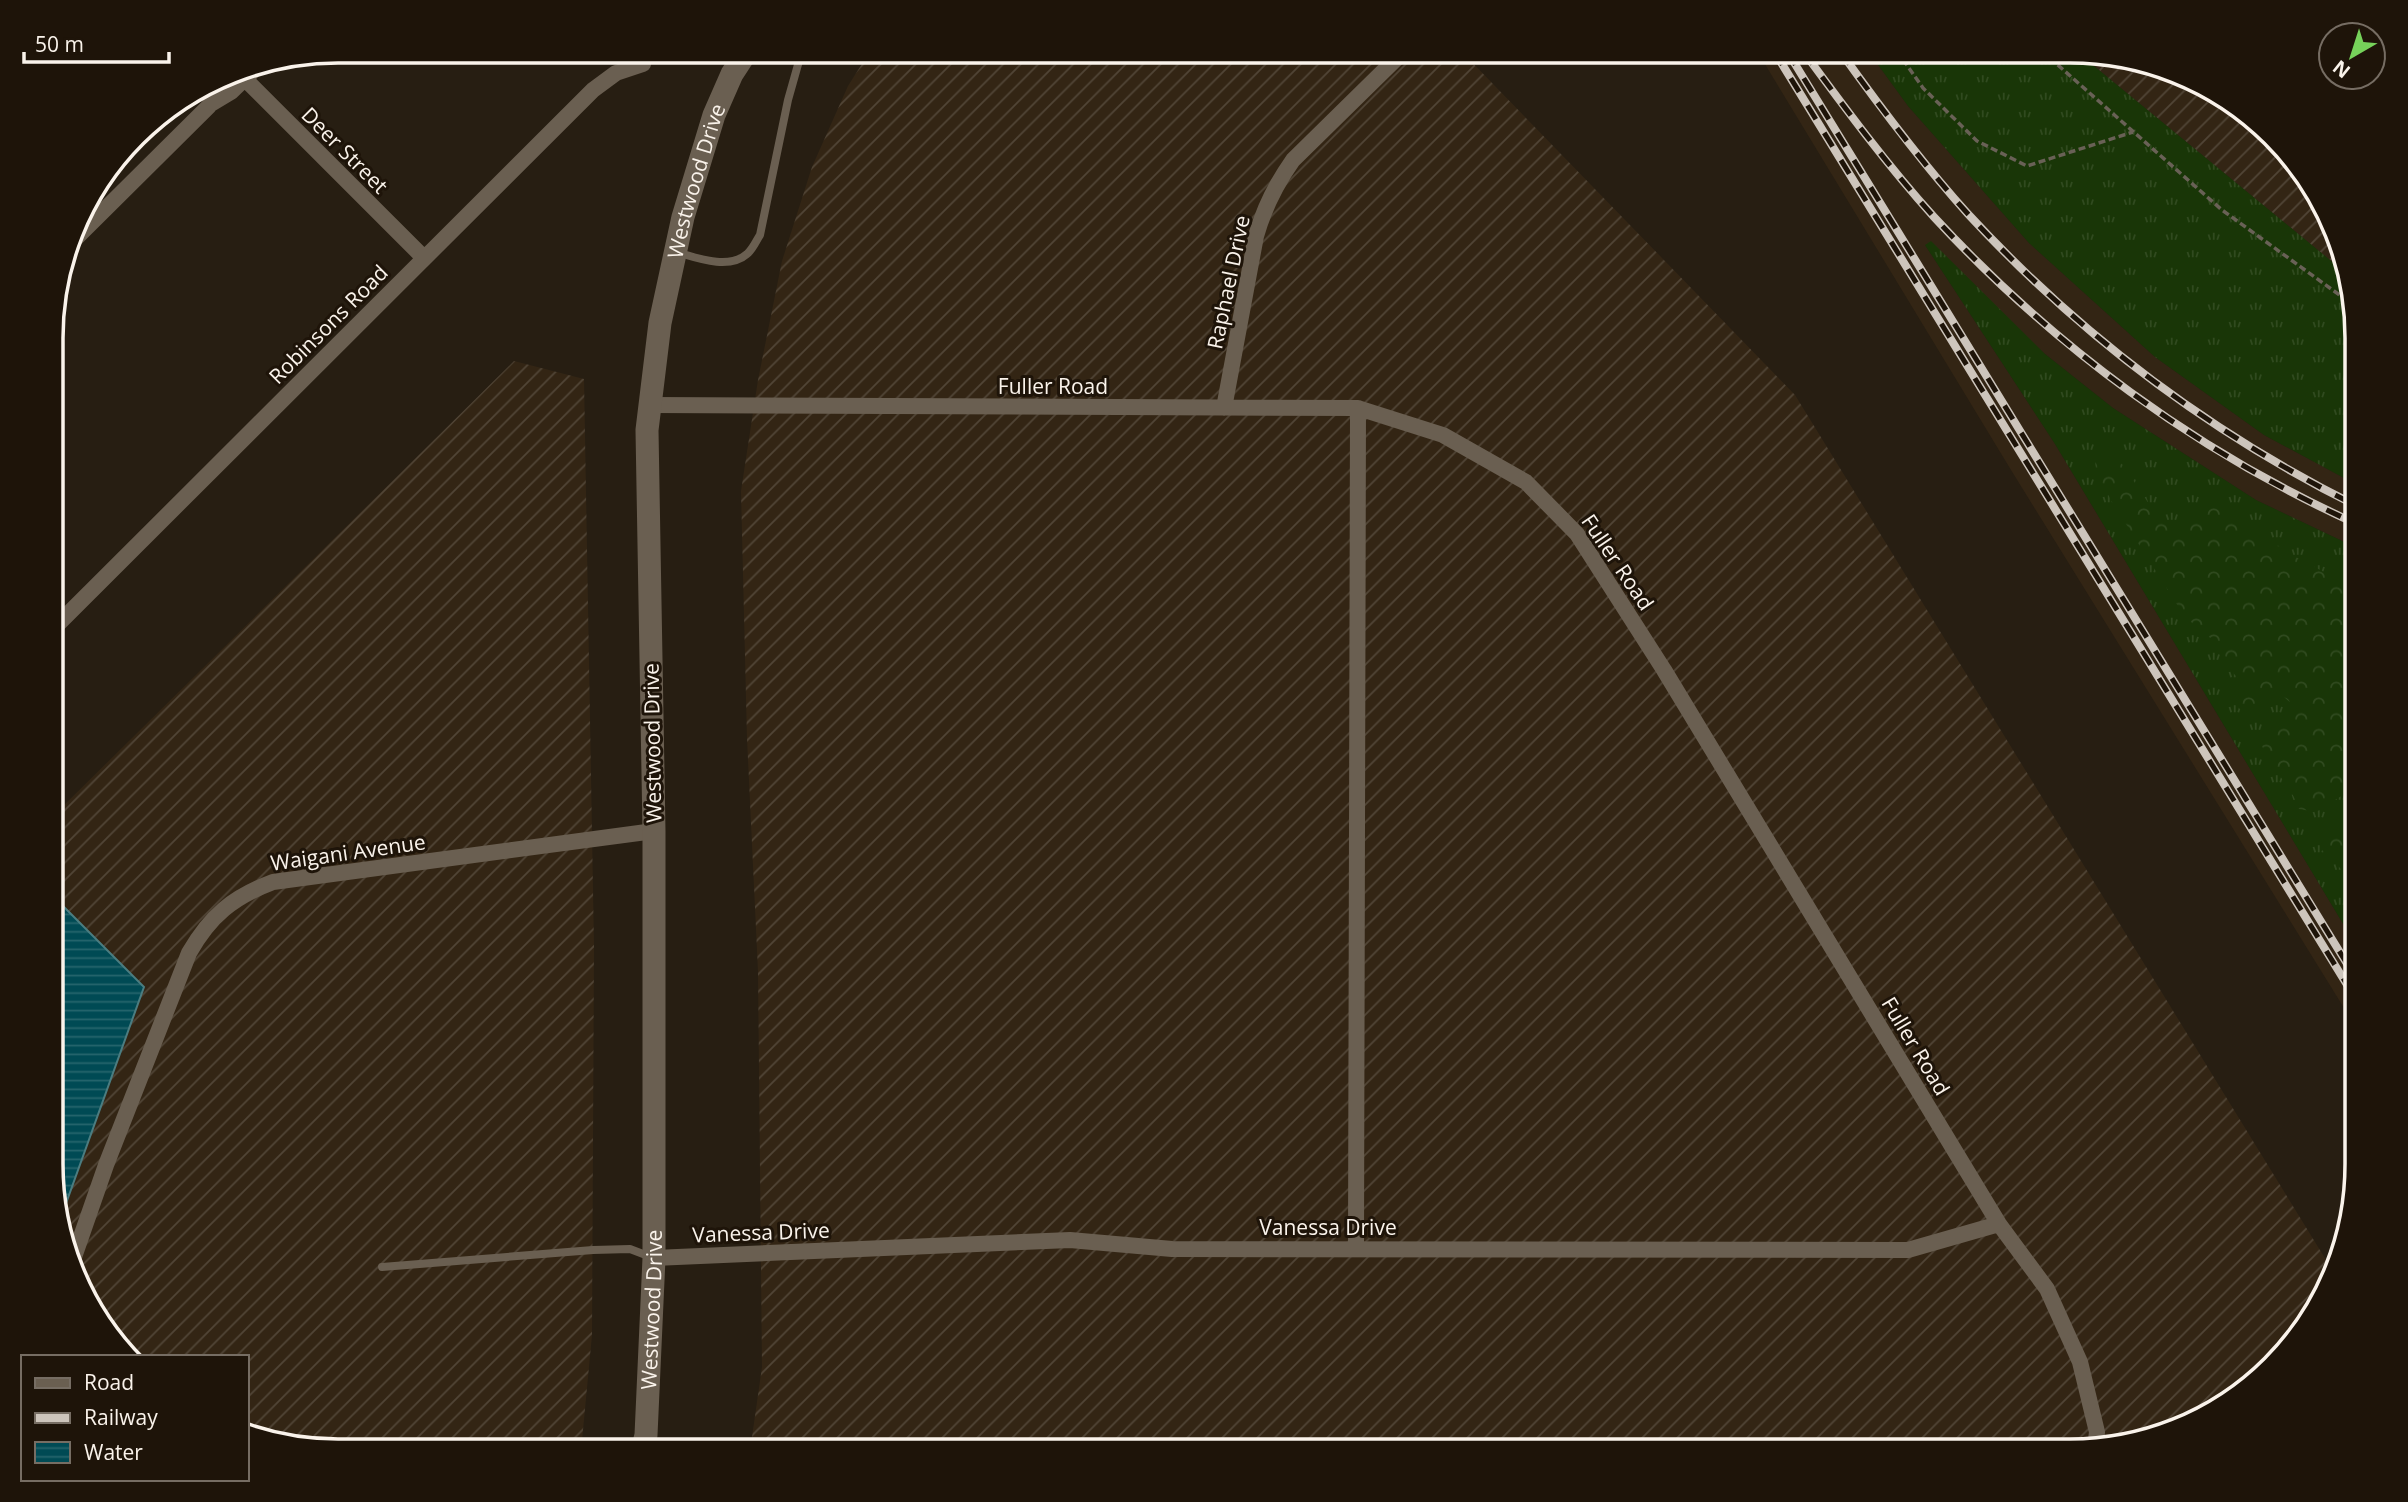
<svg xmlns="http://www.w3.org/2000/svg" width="2408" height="1502" font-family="'Open Sans',sans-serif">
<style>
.built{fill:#332514}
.industrial{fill:url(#industrial-furrows)}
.grass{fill:url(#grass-tufts)}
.forest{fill:url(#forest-crowns)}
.water{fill:url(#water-rules);stroke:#4b7d81;stroke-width:2}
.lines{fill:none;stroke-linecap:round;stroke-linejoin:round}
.path{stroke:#696156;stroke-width:3.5;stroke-dasharray:7 3.5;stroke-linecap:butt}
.lane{stroke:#6a5f51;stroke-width:8}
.street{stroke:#6a5f51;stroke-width:16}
.secondary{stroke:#6a5f51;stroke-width:23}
.rail-casing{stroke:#cdc5bc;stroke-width:8}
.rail{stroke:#1e1409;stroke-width:5;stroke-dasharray:16;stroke-linecap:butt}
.labels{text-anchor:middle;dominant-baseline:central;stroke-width:6;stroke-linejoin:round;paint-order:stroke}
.street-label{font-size:21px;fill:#faf3eb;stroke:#1e1409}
.rim{fill:none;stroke:#faf3eb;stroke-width:3.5}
</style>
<defs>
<pattern id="industrial-furrows" width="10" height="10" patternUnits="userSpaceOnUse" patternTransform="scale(1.75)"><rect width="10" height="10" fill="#332514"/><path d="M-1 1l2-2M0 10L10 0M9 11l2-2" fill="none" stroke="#514536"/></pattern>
<pattern id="grass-tufts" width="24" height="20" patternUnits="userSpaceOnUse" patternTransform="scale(1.75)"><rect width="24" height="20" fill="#193607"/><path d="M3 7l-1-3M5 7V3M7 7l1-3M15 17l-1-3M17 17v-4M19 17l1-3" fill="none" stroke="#304a1f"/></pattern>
<pattern id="forest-crowns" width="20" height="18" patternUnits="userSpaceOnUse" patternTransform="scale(1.75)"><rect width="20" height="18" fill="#193607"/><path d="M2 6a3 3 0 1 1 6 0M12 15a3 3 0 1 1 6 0" fill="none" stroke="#304a1f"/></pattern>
<pattern id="water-rules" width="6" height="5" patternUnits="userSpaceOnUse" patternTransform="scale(1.75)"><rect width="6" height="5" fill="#004a54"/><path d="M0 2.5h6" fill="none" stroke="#26656d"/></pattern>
</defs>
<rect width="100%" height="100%" fill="#271e12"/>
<path class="built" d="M1757,51H1868L1908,106L2029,243L2155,357L2264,435L2357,485V548L2256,500L2113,408L2045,354L1925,245L2055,444L2357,947V1029L2011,470Z"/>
<path class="industrial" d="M870,51H1461L1795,395L2334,1273L2309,1323L2214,1413L2088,1451H750L762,1367L758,971L747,738L741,491L758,380L782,261L812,167L848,86Z
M2077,52L2162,66L2229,99L2319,195L2341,269Z
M514,361L584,379L594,947L592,1335L581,1451H338L263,1441L247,1434V1357H133L99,1323L53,1201V816Z"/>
<path class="grass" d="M1868,51L2077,52L2341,269L2357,320V485L2264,435L2155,357L2029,243L1908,106Z
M1931,241L2045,354L2113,408L2256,500L2357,548V947L2055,444L1925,245Z"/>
<path class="forest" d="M2110,455L2123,465L2153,510L2172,526L2190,525L2204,509L2220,506L2292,555L2322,571L2357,583V890L2352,880L2320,848C2328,832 2342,821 2351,805L2348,799L2343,795L2316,812L2299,809C2291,784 2269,768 2261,743C2270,725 2291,729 2292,704L2283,696L2252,716C2239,711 2235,706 2235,693L2247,686L2234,674L2220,646L2185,617L2112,502L2096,471L2095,461Z"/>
<path class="water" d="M53,896L144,987L60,1220L53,1201Z"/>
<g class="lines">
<path class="path" d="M1897,51L1923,88L1977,141L2027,166L2133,132
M2042,51L2222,210L2352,304"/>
<path class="lane" d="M676,252C697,258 729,270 747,254C753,249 756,241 760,235L788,100L799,61L805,51
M382,1267L593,1250L630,1249L651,1257"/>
<path class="street" d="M237,71L424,258
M211,104L231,92L257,67
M71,243L209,106L222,84L235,71
M650,405L1358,408L1443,435L1526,482L1577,534L1664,670L1999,1224L2047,1289L2080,1362L2097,1432L2095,1448
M1224,408L1256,236C1264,208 1276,184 1293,160L1404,51
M53,629L593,90L616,73L643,64
M1356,1248L1358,408
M74,1257L106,1165L189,953C210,916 233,897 273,882L654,831
M654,1258L1070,1240L1172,1249L1908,1250L1999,1224"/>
<path class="secondary" id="s1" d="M642,1451L646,1435L654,1258V831L647,430L660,323L683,217L714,115L732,74L747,51"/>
<g class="rail-casing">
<path id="rail" d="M1774,51L2357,1001
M1787,51L2357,980
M1803,51C1845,108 1887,165 1934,217C2053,346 2197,452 2357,524
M1840,51C1880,107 1922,163 1968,214C2079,334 2210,433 2357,506"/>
</g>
<use href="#rail" class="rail"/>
</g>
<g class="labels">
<g class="street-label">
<text transform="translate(345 150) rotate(45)">Deer Street</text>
<text stroke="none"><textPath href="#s1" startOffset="1276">Westwood Drive</textPath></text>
<text transform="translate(1228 282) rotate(-78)">Raphael Drive</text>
<text transform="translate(328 324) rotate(-45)">Robinsons Road</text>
<text x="1053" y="386">Fuller Road</text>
<text transform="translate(1618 562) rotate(56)">Fuller Road</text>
<text transform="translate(652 743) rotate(-91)">Westwood Drive</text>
<text transform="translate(348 852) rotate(-8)">Waigani Avenue</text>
<text transform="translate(1916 1046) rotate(59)">Fuller Road</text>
<text x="1328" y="1227">Vanessa Drive</text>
<text transform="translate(761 1232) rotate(-2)">Vanessa Drive</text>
<text stroke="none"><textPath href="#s1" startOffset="142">Westwood Drive</textPath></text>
</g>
</g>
<path d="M0 0H2408V1502H0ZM338 63H2070A275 275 0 0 1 2345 338V1164A275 275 0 0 1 2070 1439H338A275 275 0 0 1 63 1164V338A275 275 0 0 1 338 63Z" fill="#1e1409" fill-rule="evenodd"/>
<path class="rim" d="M338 63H2070A275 275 0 0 1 2345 338V1164A275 275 0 0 1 2070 1439H338A275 275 0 0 1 63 1164V338A275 275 0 0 1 338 63Z"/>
<rect x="21" y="1355" width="228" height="126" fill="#1e1409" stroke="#766d63" stroke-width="2"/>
<rect x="35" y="1378" width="35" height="10" fill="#6a5f51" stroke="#766d63" stroke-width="2"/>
<text x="84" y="1390" font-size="21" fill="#faf3eb">Road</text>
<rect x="35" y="1413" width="35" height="10" fill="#cdc5bc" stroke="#766d63" stroke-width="2"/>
<text x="84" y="1425" font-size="21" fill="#faf3eb">Railway</text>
<rect x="35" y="1442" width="35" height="21" fill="url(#water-rules)" stroke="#766d63" stroke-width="2"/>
<text x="84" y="1460" font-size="21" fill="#faf3eb">Water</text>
<g transform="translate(2352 56) rotate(219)"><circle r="33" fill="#1e1409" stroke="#766d63" stroke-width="2"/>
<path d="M0-5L12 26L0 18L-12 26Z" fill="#76d25a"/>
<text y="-10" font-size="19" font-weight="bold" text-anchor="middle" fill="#faf3eb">N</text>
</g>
<path d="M24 52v10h145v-10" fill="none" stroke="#faf3eb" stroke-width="3.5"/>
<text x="35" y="52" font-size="21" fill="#faf3eb" stroke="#1e1409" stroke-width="5" paint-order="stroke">50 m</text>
</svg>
